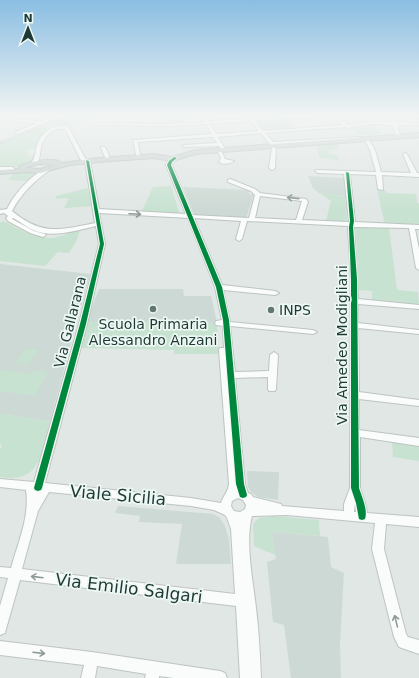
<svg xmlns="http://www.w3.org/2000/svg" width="419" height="678" font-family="'DejaVu Sans',sans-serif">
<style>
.built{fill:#cdd9d4}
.green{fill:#c8e2d1}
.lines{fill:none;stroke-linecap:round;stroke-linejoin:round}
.minor-casing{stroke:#bdc4c1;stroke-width:2}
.major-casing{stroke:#bac4c2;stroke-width:2}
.minor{fill:#fafbfb;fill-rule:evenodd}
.major{fill:#ccd4d2;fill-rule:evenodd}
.rail{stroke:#c5c9c8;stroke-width:1;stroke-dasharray:5 2.5;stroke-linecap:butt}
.cycleway-casing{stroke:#edf7f3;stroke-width:2}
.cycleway{fill:#00873e;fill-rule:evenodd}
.oneway{stroke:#8c9a98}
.poi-dot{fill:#627772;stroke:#edf7f3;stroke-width:1.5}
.labels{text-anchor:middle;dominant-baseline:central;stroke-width:3.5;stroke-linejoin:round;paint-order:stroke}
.poi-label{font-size:14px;fill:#1e3a35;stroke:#edf7f3;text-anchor:start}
.street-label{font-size:14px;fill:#1e3a35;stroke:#edf7f3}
.near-street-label{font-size:17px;fill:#1e3a35;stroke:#edf7f3}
</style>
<rect width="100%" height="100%" fill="#e0e7e4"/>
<path class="built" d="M68,114H76L0,145V141Z
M285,118L295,129L264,131L256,121Z
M308,176L344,178L345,196L319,193L313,188Z
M183,187L249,190V194H254L246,218L194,215Z
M0,264L90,274L50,421L0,414Z
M99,289H183L184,296H211L217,323L86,322Z
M247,471L279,472L278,500L258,497L251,492L248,487Z
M118,506L213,514L219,517L225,526L229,539L231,564H176L182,524L139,522L140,516L115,513Z
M273,532L328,537L331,567L344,573L340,642L341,678H291L284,625L273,622L267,562L276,559L272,535Z"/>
<path class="green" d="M76,114H186L184,123H166V116L94,115L78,123H66V126L52,123Z
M376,125L380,134L358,135L350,127Z
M46,126L51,127L38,140L37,149L27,150L28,156L37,155L34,161L20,167L0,168V145Z
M338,143V150H329V153L338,155L339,161L331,159L319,158L317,145Z
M23,171L31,172L35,174L27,181L8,180L15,172Z
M171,186L180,215L141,213L153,187Z
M88,188L92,206L64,208L69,198L56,199V196Z
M377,190H385L387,193L416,194L417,203H419V225L385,224Z
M319,193L345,196L347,222L326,221L331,201Z
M3,221C23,231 31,238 55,238L56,237C65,236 71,232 80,230L77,240L69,253L58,252L45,266L0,261V223Z
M356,226L389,228L397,290L418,292L419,305L372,300V291L358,290Z
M86,322L217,323L219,354H174V350L81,348Z
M26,349L38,350L29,364L16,363Z
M0,370L32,374L34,370L48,372L34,396L0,391Z
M0,414L50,421C41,452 42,484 0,477V449L2,446L0,444Z
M392,441L419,444V461L393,457Z
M273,516L319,520L320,536L273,532L272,535L275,555L254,546L253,524L259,518Z"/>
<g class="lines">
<g class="minor-casing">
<path id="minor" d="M56,114H60V116L18,134L16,133V132L37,123L0,120V118L41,121L56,115Z
M208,114H212L209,121L250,119L246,114H250L263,131L343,125L332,116L289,119L287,118L289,117L330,114H334L348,125L368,122L362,114H366L372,122H390L385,114H389L395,122L419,123V125H397L400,134L398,135L396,134L392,125L371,124L350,127L351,128L349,129L346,127L265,133L273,142L359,137L361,138L359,139L275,145L276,147L275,168L272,170L269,168L272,147L261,133L218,137L225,149L221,150L225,159L234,161C230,164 223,165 219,162L221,158L217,150L221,149L219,146L184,147L182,146L184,145L217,143L213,137L138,142L140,155L138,156L136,155L133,140L212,134L206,124L171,126L95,125L93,124L95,123L171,124L205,122ZM252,121L259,131L216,134L210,124Z
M416,114H419V119L417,118Z
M66,125L70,126L69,128L86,160L90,161L99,209L186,214L166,165L168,161L175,157L177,158L172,165L192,215L249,218L255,195L251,191L228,182V180L230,179L255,189L260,193L306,199L308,202L302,220L349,222L344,174L318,173L315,171L316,170L376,172L370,150L364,139L366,138H368L375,150L381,172L411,173L403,154L405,153L407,154L417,173H419V177L382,175L383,190L378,189L376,175L350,174L355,222L419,225V229H415L419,249V270L416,268L409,228L354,227L358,299L419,305V309L358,304V323L419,330V334L358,328L359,392L419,400V406L359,399V430L419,438V446L360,437V488L365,503L367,513L419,517V527L386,524L384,549L406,634L408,637L419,640V654L399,647L394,637L372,549L375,523L287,515L252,516C245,543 253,580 256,608C259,631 260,654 261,678H240L236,606L20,580L6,629L5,633L0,635V606L8,578L0,577V567L11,568C18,543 30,516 26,490L0,487V479L34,482L79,324L99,244L96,226C78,230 57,237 39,232C30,230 21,222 13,218L12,219L34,231L45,234L46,235L43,237L30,233L8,221L6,218L8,216L4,213L0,214V210L7,209C15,193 31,175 48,167L51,169L50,170C34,181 21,194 12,211C42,236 60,230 95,223L85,161L81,160L65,129C55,127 46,134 42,144C39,152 42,158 35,165L30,164C37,157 34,151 38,143C42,132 53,124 66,126ZM260,196L302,201L296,220L255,218ZM99,213L188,218L215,287L222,320L216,321L215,323L216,325L223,326L224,348H220L219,350L229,484C228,492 223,496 221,503L191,498L45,483L87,324L105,244ZM194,218L241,221L236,239L239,241L242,239L247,221L348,226L351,279L350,488L344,504V511L282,506L281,504L253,497L251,494L248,493L245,484L235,378L268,377V389L269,391H275L276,389L278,355L274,352L270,355L269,371L235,372L230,326L313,334L317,332L313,330L230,322L223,290L275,295L279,293L275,291L222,285ZM49,492L191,506L214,510L225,515L227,518L231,529L235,594L22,569L38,511ZM238,498L243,500L246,505L245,509L240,512L234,511L231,506L232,501ZM355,503L356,512H354Z
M101,147H105L110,158V159H106L101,148Z
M0,167H12L15,169L12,171H0Z
M0,641L92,652L220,671L225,673L227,678H174L159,676V678H145L146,674L97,666L95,678H81L84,665L0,655Z"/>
</g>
<g class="major-casing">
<path id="major" d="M419,133V137L196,154L172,161L154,158L98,162L70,165L40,173L27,172L0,174V170L20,169L19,167L20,166C31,162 53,156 62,163L98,158L154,154L172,157L196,150ZM39,164L56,165L40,169L25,168Z"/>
</g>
<use href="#minor" class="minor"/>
<use href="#major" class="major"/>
<path class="rail" d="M0,144L74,114"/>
<g class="cycleway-casing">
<path id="cycleway" d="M174,157L177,158L172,162L171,165L222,287L229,320L244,484L247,495L246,497L243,498L240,497L236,484L223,320L216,287L167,165L169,161Z
M86,160L89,161L104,244L86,324L42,488L41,490L38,491L35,490L34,488L80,324L100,244Z
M346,172L349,173L354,221L353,227L357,279L359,488C362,497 368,510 365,519L362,520L359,519L356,503L351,488V279L349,227L350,221Z"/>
</g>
<use href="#cycleway" class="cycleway"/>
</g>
<defs><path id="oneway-shaft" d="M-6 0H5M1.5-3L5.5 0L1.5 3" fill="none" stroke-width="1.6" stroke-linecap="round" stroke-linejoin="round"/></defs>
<g class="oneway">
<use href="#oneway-shaft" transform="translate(293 198) rotate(-173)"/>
<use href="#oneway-shaft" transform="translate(135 214) rotate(3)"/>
<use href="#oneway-shaft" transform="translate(37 577) rotate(-173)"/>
<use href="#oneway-shaft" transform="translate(396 621) rotate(-104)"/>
<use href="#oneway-shaft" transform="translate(39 653) rotate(7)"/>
</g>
<linearGradient id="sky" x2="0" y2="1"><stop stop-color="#8abee2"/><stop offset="0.55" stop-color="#f1f4f3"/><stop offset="1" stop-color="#f1f4f3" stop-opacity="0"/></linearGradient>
<rect width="419" height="209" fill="url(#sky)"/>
<g class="poi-dot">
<circle cx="153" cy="309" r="4"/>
<circle cx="271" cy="310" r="4"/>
</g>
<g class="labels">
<g class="poi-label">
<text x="279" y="310">INPS</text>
<text x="153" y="324" text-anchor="middle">Scuola Primaria<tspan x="153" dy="16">Alessandro Anzani</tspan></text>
</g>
<g class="street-label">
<text transform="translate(70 322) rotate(-76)">Via Gallarana</text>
<text transform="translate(342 345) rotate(-90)">Via Amedeo Modigliani</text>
</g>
<g class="near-street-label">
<text transform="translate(118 495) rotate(5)">Viale Sicilia</text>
<text transform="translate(129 588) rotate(7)">Via Emilio Salgari</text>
</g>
</g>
<g transform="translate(28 28)" stroke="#edf7f3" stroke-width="3" paint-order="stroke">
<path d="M0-3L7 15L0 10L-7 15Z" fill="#1e3a35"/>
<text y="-6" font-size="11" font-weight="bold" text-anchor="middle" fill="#1e3a35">N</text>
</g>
</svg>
